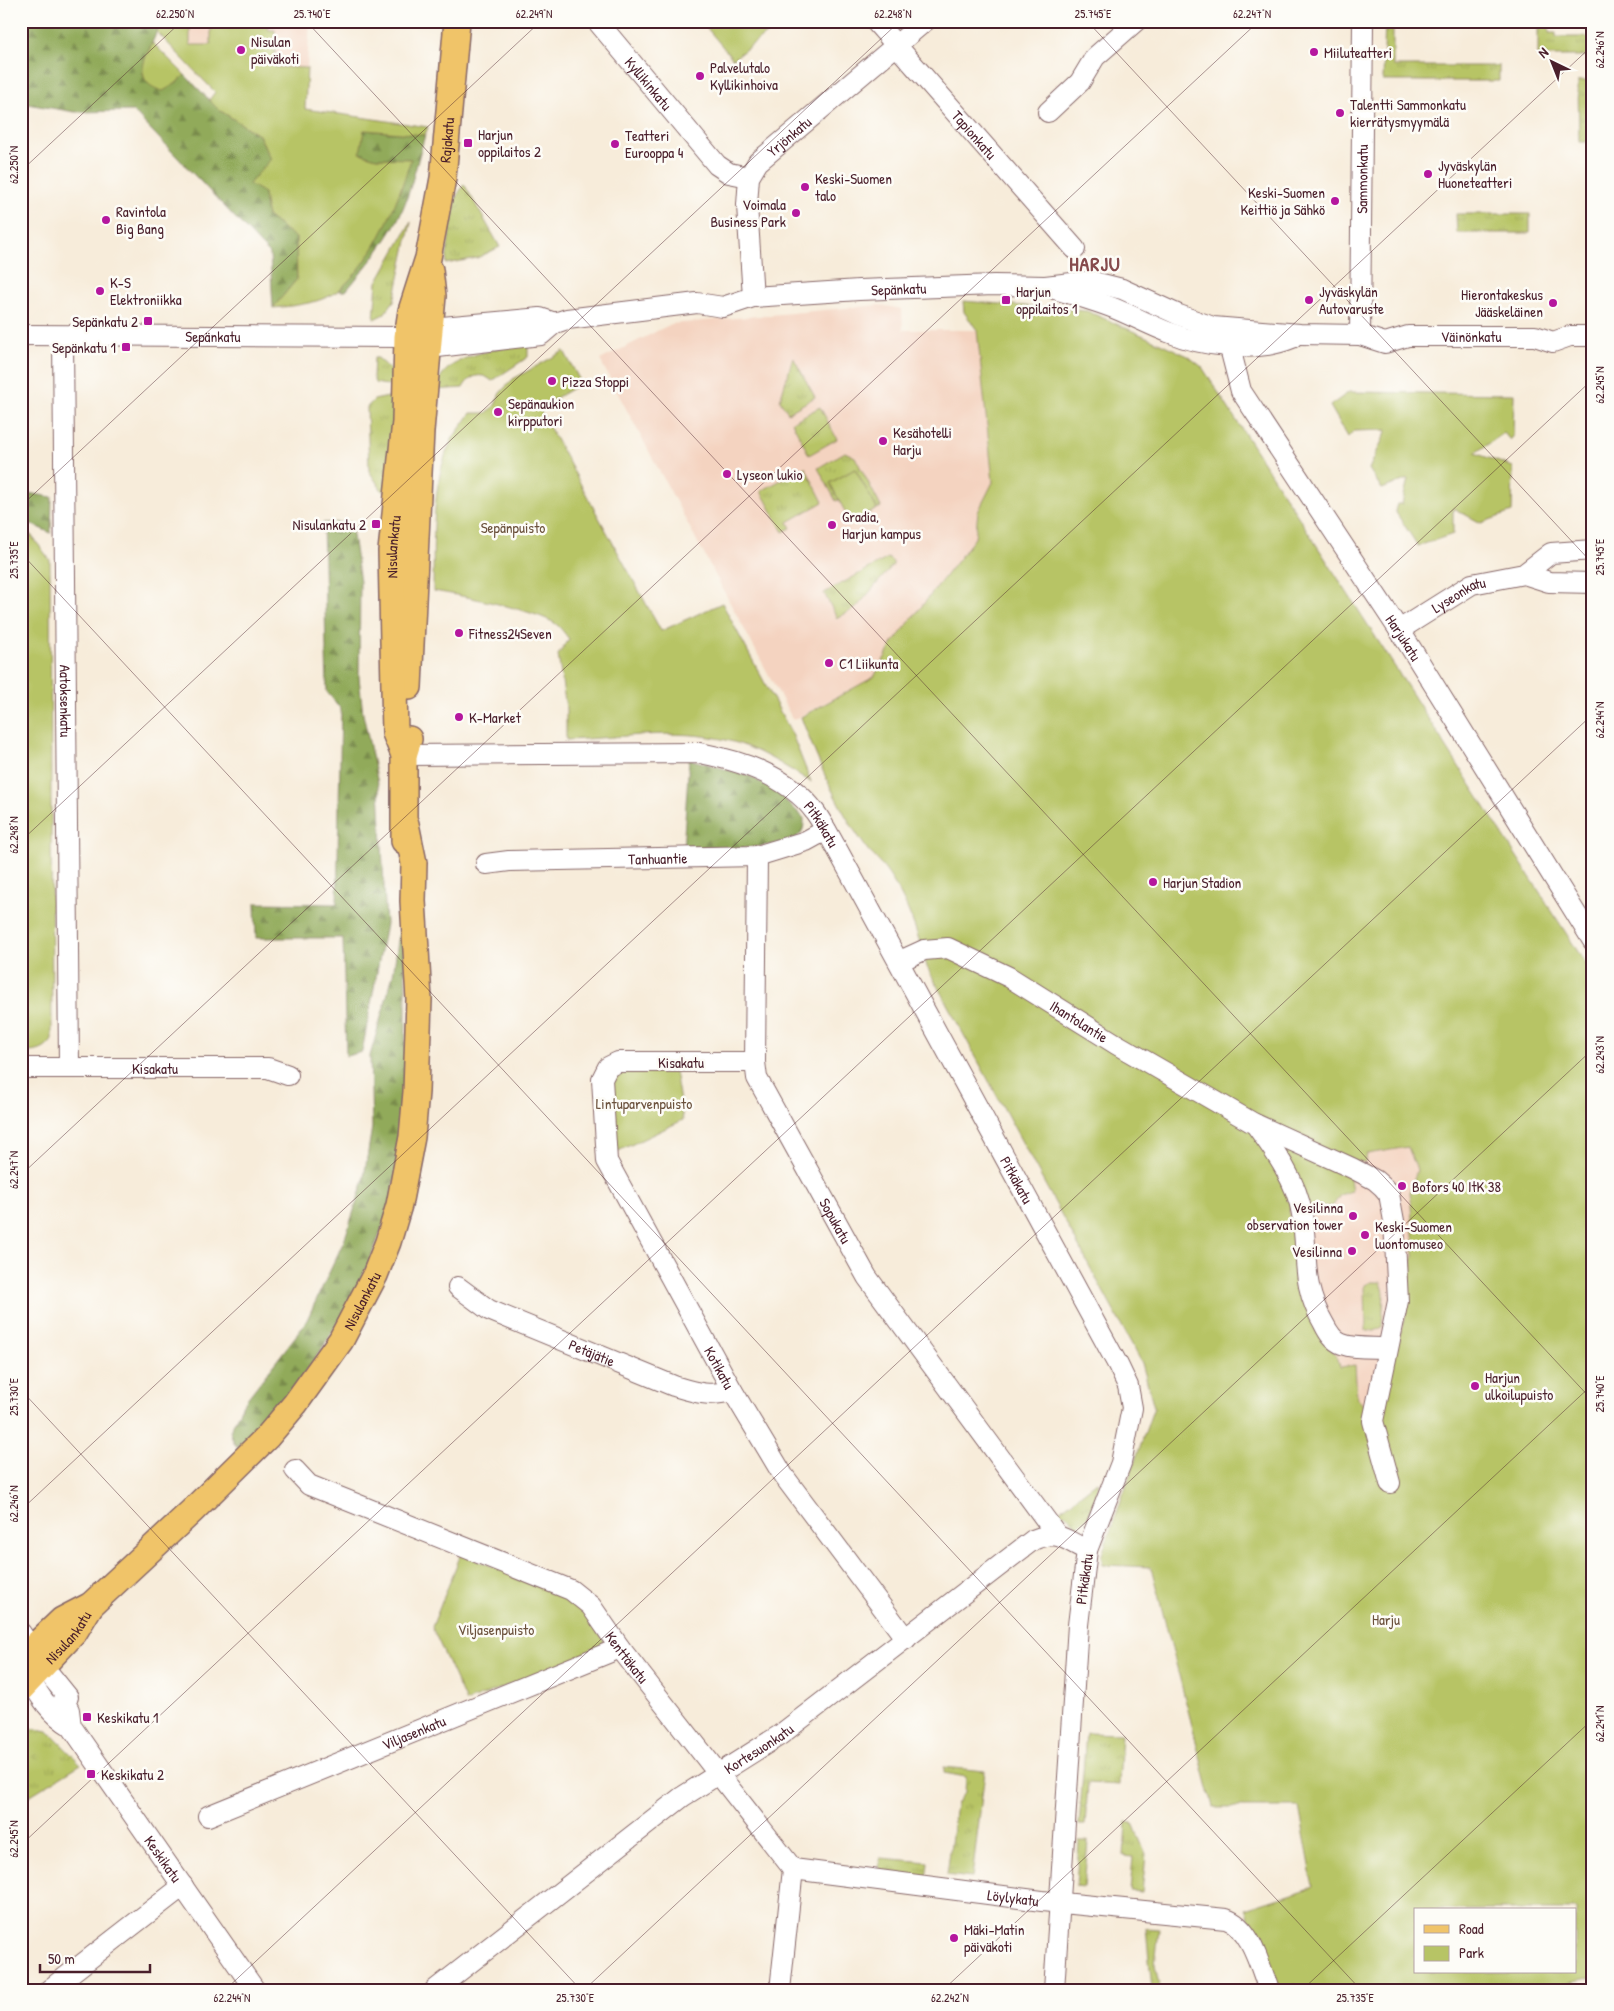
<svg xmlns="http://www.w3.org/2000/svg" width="1614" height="2011" font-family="'Patrick Hand',sans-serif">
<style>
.built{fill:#f4d3c0}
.grass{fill:url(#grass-tufts);stroke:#807248}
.forest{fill:url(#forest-firs);stroke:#6e6442}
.green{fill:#b7c465;stroke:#807248;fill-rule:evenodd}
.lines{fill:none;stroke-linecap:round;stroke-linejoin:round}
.minor-casing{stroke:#876768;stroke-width:22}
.major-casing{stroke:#876768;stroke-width:28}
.minor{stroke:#fff;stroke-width:20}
.major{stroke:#f0c469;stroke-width:25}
.ticks{fill:none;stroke:#4a1f2b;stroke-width:1;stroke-opacity:0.45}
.poi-dot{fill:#b5179e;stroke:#fdfcf7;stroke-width:2}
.labels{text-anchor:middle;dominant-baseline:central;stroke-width:5;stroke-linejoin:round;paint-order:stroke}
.poi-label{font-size:15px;fill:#4a1f2b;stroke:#fdfcf7;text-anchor:start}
.street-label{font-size:15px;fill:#4a1f2b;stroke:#fdfcf7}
.park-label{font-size:15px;fill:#6b513c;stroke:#fdfcf7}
.district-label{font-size:20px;font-weight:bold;letter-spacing:1px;fill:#864b4d;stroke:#fdfcf7}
.neatline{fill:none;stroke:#4a1f2b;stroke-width:2}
.ticks-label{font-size:12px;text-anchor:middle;fill:#4a1f2b}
</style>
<defs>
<pattern id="grass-tufts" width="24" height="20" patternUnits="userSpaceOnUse" patternTransform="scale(1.25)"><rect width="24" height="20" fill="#b7c465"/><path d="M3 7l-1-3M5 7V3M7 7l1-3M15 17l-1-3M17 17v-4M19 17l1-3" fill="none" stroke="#9fa858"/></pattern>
<pattern id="forest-firs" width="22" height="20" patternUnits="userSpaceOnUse" patternTransform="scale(1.25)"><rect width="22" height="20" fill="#91aa5a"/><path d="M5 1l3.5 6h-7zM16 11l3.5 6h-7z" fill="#788a4b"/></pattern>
</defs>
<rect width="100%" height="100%" fill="#fdfcf7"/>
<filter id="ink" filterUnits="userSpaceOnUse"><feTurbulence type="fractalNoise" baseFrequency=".02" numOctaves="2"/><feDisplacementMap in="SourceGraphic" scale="10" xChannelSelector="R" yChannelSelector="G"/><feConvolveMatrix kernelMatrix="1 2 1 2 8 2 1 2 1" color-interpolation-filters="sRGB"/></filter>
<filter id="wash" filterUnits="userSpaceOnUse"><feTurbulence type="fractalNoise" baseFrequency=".0096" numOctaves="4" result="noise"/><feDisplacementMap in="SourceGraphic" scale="20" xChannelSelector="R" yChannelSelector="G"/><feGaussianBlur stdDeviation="1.12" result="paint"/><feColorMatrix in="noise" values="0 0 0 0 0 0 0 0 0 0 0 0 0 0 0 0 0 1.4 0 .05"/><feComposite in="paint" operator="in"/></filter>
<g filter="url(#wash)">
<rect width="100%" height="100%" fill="#f7ecda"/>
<path class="built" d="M159,21H310L305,97L157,32Z
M879,305L902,309L903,330H977L993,483L978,512L975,538L893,643L874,677L793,720L600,360L671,324Z
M1408,1147L1417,1170L1410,1190L1414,1249L1405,1320L1371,1414L1357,1398L1354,1365L1340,1367L1299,1283L1289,1209L1308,1208L1348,1193L1352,1185L1350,1179L1356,1162H1364L1367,1154Z"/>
<path class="grass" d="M1385,21H1393V66H1499V81H1383Z
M1538,21H1549V33H1556V37H1592V56H1538Z
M1578,81H1593V142H1579Z
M464,184L500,247L477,258L446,264L453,202Z
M1456,214H1530V233H1457Z
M411,222L394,301L384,314L374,319L377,282Z
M515,345H528V357L492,381C481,371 469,376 463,388L435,390C443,356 487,352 515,345Z
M793,357L815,397L788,413L780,400Z
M374,358H378L390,369L393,386L375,383L373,377Z
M393,396L394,444L390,486L383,492L369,471L367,407L374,400Z
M820,407L837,439L809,455L792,422Z
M845,452L855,457L881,507L877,509L855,469L830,483L839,500L836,501L818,468Z
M805,467L823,502L788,522L791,528L783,532L761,491Z
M888,558L893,562V565L856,608L837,618L824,593Z
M1371,1282H1381L1384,1292L1382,1327L1375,1331H1366L1365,1285Z
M1097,1482L1099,1483C1094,1496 1091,1522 1077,1526L1066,1514L1061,1516L1058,1512Z
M30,1728L48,1731L81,1764L21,1801V1735Z
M1086,1733L1122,1734L1119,1785L1088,1783L1085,1825H1079Z
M944,1767L985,1771L972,1878L947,1875L956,1804L965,1792L966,1777L944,1773Z
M1126,1822L1133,1823L1146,1855L1142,1892L1130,1891L1133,1857L1124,1856Z
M1079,1841H1088L1084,1887L1076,1886Z
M880,1858L928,1862L926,1880L878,1874Z
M1146,1928L1159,1929L1155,1965L1160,1990H1152Z"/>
<path class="forest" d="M21,21H159C156,43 143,52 143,75L175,84L185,75L219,110L259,135L271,159L264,193L267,216L296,238L297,279L273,308L270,254L133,111L75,112L21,103Z
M364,130L425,135C419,155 414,177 407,198C395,233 370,262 346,291H339C375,250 394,210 411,159L376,158L359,153Z
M21,492L52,497L51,533L21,520Z
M351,522L360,582L359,677L363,714L379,788L386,924L362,1052L346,1056L343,938H256L255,903L337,904L341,709L327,692L323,523Z
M689,759L750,776L779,794L804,818C804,826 804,831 798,836C780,850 708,849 683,850Z
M402,914C408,984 407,1052 401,1122C399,1149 397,1181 389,1207C368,1277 331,1342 285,1399C271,1416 254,1432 238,1448L234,1443L230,1431L243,1404L305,1324L344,1241L363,1183L372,1127L370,1056L393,975Z"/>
<path class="green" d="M159,21H185V24H190V45H211V21L266,23L269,30H275V67L307,68L305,109L428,127L425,135L364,130L360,153L376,158L411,159C397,203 376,259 339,290C324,303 293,306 273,308L297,279L296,238L267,216L264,193L249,184L271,159L259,135L219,110L209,100L215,92L157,32Z
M701,21H783L733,59Z
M153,43L185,75L175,84L163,91C135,84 141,62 153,43Z
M963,301L1087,311L1160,343L1188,356L1202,367L1593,975V1978L1539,1990H1298L1296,1985L1279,1990L1245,1909L1314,1887L1299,1807H1213L1151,1567L1103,1565L1101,1557L1154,1407L1142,1363L927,967C917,930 905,894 880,863C876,857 869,853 865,846C837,807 818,762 801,717L874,677L893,643L975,538L978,512L993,482L977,330L964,312ZM1408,1147L1417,1170L1410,1190L1414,1249L1405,1320L1371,1414L1357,1398L1355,1365L1340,1367L1338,1359L1330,1348L1299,1283L1289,1209L1333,1206L1340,1195L1352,1191L1350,1179L1356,1162H1365L1367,1154ZM1415,1910H1575V1972H1415Z
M564,351L579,379L578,385L539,408L661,631L722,603L792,734L811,782C784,766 757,747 726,740C675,728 619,738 566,740V708L558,655L569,639C565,634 561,628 556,624C536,610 460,595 433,591C434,545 430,479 453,438C458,430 465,422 471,413H486L494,407L500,393L513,379Z
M1349,392L1514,394L1513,437L1510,440L1504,433L1475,453L1513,467L1512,512L1481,523L1453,508V534L1418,546L1395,511L1397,504H1402L1408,479L1382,489L1369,469L1387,430L1354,431L1348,437L1330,406Z
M855,469L877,509L851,523L830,483Z
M21,530L31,535L50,560L52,1040C44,1052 35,1052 21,1052Z
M620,1071H675L683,1120L614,1153L611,1080Z
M461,1554L568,1596L586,1611L604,1641L599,1649L466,1702L432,1627Z"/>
</g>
<g filter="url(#ink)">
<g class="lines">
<g class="minor-casing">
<g id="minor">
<path id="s1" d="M597,21L717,165L729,173L749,177"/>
<path id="s2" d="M875,21L1075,249"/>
<path d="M1048,112L1080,82L1095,57L1136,21"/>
<path d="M1054,289C1075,295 1096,301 1116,309C1133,316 1150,325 1168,332C1203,347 1256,353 1292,338"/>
<path id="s3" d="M753,297L747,205L749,177L758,162L925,21"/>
<path id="s4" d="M1234,329L1231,352L1241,391L1409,645L1593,941"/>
<path id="s5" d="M21,335L407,337L431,328L540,318L555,323"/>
<path id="s6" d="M1360,335L1363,21"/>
<path id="s7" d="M63,336L69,1067"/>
<path id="s8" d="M415,342L429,348L541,335L555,323L567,319L697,303L723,307L753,297L859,290L994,285L1045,286L1090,281L1122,289L1179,315L1213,327L1300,334L1360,335L1385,343L1408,336H1535L1553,342L1570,336H1593"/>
<path d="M1524,574L1549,582L1593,583"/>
<path id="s9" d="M1399,630L1472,584L1524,574L1551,553L1593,550"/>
<path id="s10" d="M404,755L700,753C741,761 789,776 815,812C823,823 830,837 837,849L1118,1365L1128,1386L1132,1408L1121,1463L1087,1550L1078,1625L1054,1990"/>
<path id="s11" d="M757,856L755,1062L757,1078L867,1277L1057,1535"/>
<path id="s12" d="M486,864L509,861L757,856L806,841L826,830"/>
<path id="s13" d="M900,961L924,950L948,948L1009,977L1116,1044L1253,1123L1352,1168L1375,1180L1383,1187L1389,1194L1394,1221L1398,1301L1373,1421L1390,1483"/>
<path id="s14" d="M755,1062H618L608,1067L602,1079L607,1161L732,1390L783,1475L906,1639"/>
<path id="s15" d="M21,1068H268L288,1075"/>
<path d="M1255,1124C1274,1150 1297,1181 1302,1214C1309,1258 1300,1283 1324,1324C1328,1332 1333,1341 1342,1344C1354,1349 1373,1347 1387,1348"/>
<path id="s16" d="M458,1287L489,1310L674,1386C694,1392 712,1398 732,1390"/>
<path id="s17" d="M295,1470L309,1485L571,1590L591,1606L620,1648L793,1869L780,1990"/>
<path d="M21,1633L43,1666L68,1697L63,1699L69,1710L71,1726"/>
<path id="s18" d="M23,1668C37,1691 47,1712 71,1726L255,1990"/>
<path id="s19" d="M208,1816L620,1648"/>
<path id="s20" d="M793,1869L1042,1901L1226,1919C1251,1927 1260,1967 1269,1990"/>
<path d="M49,1990L183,1886"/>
<path id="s21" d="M435,1990L682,1797L780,1735L1033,1540C1059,1529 1064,1540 1087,1550"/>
</g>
</g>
<g class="major-casing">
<g id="major">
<path d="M409,687L421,431L433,296L430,270"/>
<path id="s22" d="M404,755L395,733L391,551L405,422L407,337L411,311L428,258L443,178L457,21"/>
<path d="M404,841V755L409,739"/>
<path id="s23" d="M21,1659L62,1620L91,1605L192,1511L268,1436L295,1404L341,1340L375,1275L388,1242L399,1205L412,1137L416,1092L419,999L413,901L414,863L406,824"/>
<path id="s24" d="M21,1689L74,1633L91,1605"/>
</g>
</g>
<use href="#minor" class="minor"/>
<use href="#major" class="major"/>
</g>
</g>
<path class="ticks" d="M306,21L1593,1401M1087,21L1593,564M21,171L182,21M21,506L541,21M21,553L1361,1990M21,841L900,21M21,1175L1259,21M21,1390L581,1990M21,1510L1593,45M21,1845L1593,379M225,1990L1593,714M584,1990L1593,1049M943,1990L1593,1384M1302,1990L1593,1719"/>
<g class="poi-dot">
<circle cx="241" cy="50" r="5"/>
<circle cx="1314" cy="52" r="5"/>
<circle cx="700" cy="76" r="5"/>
<circle cx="1340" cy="113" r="5"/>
<rect x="463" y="138" width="10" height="10" rx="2.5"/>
<circle cx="615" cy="144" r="5"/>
<circle cx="1428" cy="174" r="5"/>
<circle cx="805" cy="187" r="5"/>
<circle cx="1335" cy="201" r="5"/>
<circle cx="796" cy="213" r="5"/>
<circle cx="106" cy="220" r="5"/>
<circle cx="100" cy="291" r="5"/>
<rect x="1001" y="295" width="10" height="10" rx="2.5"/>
<circle cx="1309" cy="300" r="5"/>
<circle cx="1553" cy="303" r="5"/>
<rect x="143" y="316" width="10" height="10" rx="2.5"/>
<rect x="121" y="342" width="10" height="10" rx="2.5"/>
<circle cx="552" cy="381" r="5"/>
<circle cx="498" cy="412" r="5"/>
<circle cx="883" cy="441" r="5"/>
<circle cx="727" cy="474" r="5"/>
<rect x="371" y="519" width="10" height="10" rx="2.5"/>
<circle cx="832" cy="525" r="5"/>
<circle cx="459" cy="633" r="5"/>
<circle cx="829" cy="663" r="5"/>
<circle cx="459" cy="717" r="5"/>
<circle cx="1153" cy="882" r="5"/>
<circle cx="1402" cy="1186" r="5"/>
<circle cx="1353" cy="1216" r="5"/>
<circle cx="1365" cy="1235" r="5"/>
<circle cx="1352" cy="1251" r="5"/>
<circle cx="1475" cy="1386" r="5"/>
<rect x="82" y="1712" width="10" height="10" rx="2.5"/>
<rect x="86" y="1769" width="10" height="10" rx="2.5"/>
<circle cx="954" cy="1938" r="5"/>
</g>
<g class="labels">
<g class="poi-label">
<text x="251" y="41">Nisulan<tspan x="251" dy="17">päiväkoti</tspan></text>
<text x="1324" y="52">Miiluteatteri</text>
<text x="710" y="67">Palvelutalo<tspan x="710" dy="17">Kyllikinhoiva</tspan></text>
<text x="1350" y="104">Talentti Sammonkatu<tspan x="1350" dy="17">kierrätysmyymälä</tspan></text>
<text x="478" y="134">Harjun<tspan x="478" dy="17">oppilaitos 2</tspan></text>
<text x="625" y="135">Teatteri<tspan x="625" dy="17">Eurooppa 4</tspan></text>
<text x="1438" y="165">Jyväskylän<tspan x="1438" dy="17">Huoneteatteri</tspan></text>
<text x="815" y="178">Keski-Suomen<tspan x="815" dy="17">talo</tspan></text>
<text x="1325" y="192" text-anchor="end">Keski-Suomen<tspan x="1325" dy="17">Keittiö ja Sähkö</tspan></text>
<text x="786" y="204" text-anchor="end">Voimala<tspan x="786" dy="17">Business Park</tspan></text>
<text x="116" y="211">Ravintola<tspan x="116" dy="17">Big Bang</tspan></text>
<text x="110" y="282">K-S<tspan x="110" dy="17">Elektroniikka</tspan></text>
<text x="1016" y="291">Harjun<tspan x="1016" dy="17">oppilaitos 1</tspan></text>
<text x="1319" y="291">Jyväskylän<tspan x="1319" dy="17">Autovaruste</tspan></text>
<text x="1543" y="294" text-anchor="end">Hierontakeskus<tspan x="1543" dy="17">Jääskeläinen</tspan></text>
<text x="138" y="321" text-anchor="end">Sepänkatu 2</text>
<text x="116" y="347" text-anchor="end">Sepänkatu 1</text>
<text x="562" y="381">Pizza Stoppi</text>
<text x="508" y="403">Sepänaukion<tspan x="508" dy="17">kirpputori</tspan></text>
<text x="893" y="432">Kesähotelli<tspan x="893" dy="17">Harju</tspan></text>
<text x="737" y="474">Lyseon lukio</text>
<text x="842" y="516">Gradia,<tspan x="842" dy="17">Harjun kampus</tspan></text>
<text x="366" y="524" text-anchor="end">Nisulankatu 2</text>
<text x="469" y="633">Fitness24Seven</text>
<text x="839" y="663">C1 Liikunta</text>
<text x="469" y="717">K-Market</text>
<text x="1163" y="882">Harjun Stadion</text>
<text x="1412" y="1186">Bofors 40 ItK 38</text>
<text x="1343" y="1207" text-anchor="end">Vesilinna<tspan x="1343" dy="17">observation tower</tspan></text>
<text x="1375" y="1226">Keski-Suomen<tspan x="1375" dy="17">luontomuseo</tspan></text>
<text x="1342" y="1251" text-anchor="end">Vesilinna</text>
<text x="1485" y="1377">Harjun<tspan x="1485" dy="17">ulkoilupuisto</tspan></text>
<text x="97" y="1717">Keskikatu 1</text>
<text x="101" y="1774">Keskikatu 2</text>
<text x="964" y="1929">Mäki-Matin<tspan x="964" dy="17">päiväkoti</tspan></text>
</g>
<g class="street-label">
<text stroke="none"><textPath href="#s1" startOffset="81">Kyllikinkatu</textPath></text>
<text stroke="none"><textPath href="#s2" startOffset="151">Tapionkatu</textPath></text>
<text stroke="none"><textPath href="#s3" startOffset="178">Yrjönkatu</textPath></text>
<text stroke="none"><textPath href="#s22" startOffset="622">Rajakatu</textPath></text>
<text stroke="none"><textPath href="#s6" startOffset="156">Sammonkatu</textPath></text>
<text stroke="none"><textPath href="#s8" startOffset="494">Sepänkatu</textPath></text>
<text stroke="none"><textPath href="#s5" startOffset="192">Sepänkatu</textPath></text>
<text stroke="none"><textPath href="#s8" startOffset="1078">Väinönkatu</textPath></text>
<text stroke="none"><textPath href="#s22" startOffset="210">Nisulankatu</textPath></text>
<text stroke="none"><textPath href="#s9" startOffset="70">Lyseonkatu</textPath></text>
<text stroke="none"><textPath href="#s4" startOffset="359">Harjukatu</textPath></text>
<text stroke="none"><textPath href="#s7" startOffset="365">Aatoksenkatu</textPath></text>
<text stroke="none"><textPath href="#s10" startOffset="442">Pitkäkatu</textPath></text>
<text stroke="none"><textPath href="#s12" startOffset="172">Tanhuantie</textPath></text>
<text stroke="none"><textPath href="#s13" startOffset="201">Ihantolantie</textPath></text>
<text x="681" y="1062">Kisakatu</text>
<text stroke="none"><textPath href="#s15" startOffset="134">Kisakatu</textPath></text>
<text stroke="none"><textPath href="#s10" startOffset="848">Pitkäkatu</textPath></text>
<text stroke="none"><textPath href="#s11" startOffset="385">Sopukatu</textPath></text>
<text stroke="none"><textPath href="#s23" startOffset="499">Nisulankatu</textPath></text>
<text stroke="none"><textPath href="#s16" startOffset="150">Petäjätie</textPath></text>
<text stroke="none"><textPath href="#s14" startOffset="479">Kotikatu</textPath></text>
<text transform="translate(1084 1579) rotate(-82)">Pitkäkatu</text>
<text stroke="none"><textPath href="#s24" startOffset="70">Nisulankatu</textPath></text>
<text stroke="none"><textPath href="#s17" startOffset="391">Kenttäkatu</textPath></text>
<text stroke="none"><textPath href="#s19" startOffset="222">Viljasenkatu</textPath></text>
<text stroke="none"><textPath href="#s21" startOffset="404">Kortesuonkatu</textPath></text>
<text stroke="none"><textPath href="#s18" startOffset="238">Keskikatu</textPath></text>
<text stroke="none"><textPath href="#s20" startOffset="222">Löylykatu</textPath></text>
</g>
<g class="park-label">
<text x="513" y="527">Sepänpuisto</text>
<text x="644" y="1103">Lintuparvenpuisto</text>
<text x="1386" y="1619">Harju</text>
<text x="496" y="1629">Viljasenpuisto</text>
</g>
<g class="district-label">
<text x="1095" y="263">HARJU</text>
</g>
</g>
<rect width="1614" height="2011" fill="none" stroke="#fdfcf7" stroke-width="55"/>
<rect x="1414" y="1908" width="162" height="65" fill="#fdfcf7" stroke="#b5a4a5"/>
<rect x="1424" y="1925" width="25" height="8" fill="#f0c469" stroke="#b5a4a5"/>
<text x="1459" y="1934" font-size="15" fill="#4a1f2b">Road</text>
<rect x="1424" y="1946" width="25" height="15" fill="#b7c465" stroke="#b5a4a5"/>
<text x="1459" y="1958" font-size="15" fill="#4a1f2b">Park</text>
<g transform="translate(1552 62) rotate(317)" stroke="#fdfcf7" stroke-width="4" paint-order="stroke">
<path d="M0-4L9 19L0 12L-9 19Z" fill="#4a1f2b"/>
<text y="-8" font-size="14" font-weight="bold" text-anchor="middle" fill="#4a1f2b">N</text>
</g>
<path d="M40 1964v8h110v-8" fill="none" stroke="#4a1f2b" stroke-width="2.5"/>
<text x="48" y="1964" font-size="15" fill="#4a1f2b" stroke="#fdfcf7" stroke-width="4" paint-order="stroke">50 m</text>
<rect x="28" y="28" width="1558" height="1956" class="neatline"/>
<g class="ticks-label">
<text x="175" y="18">62.250°N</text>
<text x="312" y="18">25.740°E</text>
<text x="534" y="18">62.249°N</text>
<text x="893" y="18">62.248°N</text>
<text x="1093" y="18">25.745°E</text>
<text x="1252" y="18">62.247°N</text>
<text transform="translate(1600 50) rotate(-90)" y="4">62.246°N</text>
<text transform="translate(14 165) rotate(-90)" y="4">62.250°N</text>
<text transform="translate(1600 385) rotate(-90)" y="4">62.245°N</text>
<text transform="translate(1600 557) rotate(-90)" y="4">25.745°E</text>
<text transform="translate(14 560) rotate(-90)" y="4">25.735°E</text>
<text transform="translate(1600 720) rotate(-90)" y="4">62.244°N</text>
<text transform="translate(14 835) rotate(-90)" y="4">62.248°N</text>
<text transform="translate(1600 1055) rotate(-90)" y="4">62.243°N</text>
<text transform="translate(14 1170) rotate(-90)" y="4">62.247°N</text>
<text transform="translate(1600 1394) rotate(-90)" y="4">25.740°E</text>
<text transform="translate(14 1397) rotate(-90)" y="4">25.730°E</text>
<text transform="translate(14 1504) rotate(-90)" y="4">62.246°N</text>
<text transform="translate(1600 1724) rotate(-90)" y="4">62.241°N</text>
<text transform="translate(14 1839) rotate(-90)" y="4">62.245°N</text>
<text x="232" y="2002">62.244°N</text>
<text x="575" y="2002">25.730°E</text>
<text x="950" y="2002">62.242°N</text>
<text x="1355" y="2002">25.735°E</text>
</g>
</svg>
